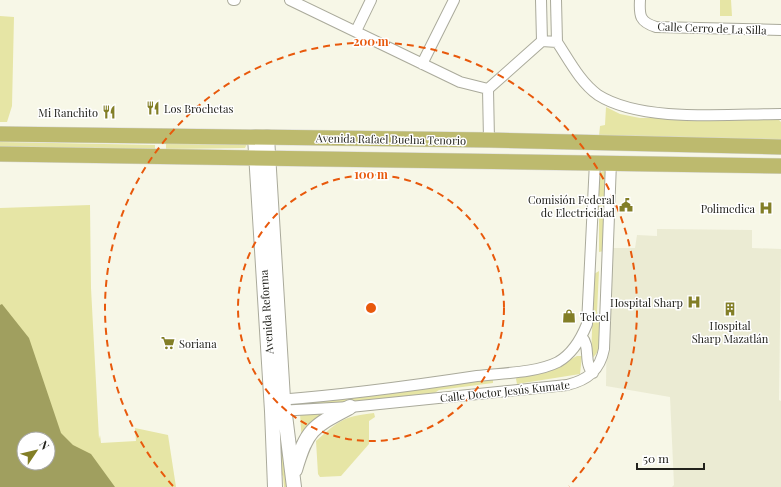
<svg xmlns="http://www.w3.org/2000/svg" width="781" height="487" font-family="'Playfair Display',serif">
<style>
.built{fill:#ebebd3}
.green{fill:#e6e5a5;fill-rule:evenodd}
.water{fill:#a09f5f;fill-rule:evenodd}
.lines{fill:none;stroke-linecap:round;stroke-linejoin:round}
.street-casing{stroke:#aaaa9b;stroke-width:12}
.secondary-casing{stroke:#aaaa9b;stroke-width:16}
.primary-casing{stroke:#d7d7d6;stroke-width:16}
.street{stroke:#fff;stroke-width:10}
.secondary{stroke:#fff;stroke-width:14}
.primary{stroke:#bdba6e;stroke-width:15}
.ring{fill:none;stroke:#e8590c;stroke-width:2;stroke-dasharray:7 5}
.labels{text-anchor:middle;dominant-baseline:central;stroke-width:3;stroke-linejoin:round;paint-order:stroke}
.street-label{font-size:11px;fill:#22221c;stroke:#fff}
.poi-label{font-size:11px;fill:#22221c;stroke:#fff;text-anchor:end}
.centre{fill:#e8590c;stroke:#fff;stroke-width:2}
.ring-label{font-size:12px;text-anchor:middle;font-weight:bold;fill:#e8590c;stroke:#fff;stroke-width:3;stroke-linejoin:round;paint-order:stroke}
</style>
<rect width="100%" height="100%" fill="#f7f7e7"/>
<path class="built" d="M657,229L752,230V248L781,249L779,400L781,401V487H672L674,485L670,397L606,386L608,248H635L637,235L657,236Z"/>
<path class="green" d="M720,0H731L732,16H720Z
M0,16L14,17L12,106L7,122H0Z
M606,107L620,114L640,118H777L781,122V140L599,136L600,126L605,125Z
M0,142L155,145V149H0Z
M166,144H247L245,148L166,149Z
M605,170L606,173L604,251L599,252V219L597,216L599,173Z
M90,205L91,288L99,439L100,435L101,443L136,441L135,428L168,435L176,487H0V208ZM24,439H48V463H24Z
M599,271L597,312L599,316C599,328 604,351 591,359L594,274Z
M577,356H582L580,374L517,384L516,379L519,373L558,366Z
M493,379V383L439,390L430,396L302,407L299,404L300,402Z
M331,410L302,443L300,414Z
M374,413L375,417L369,421V444L341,476L320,477L318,474L316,441C340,420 342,417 374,413Z
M279,424H284L287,487H284L283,476L281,474Z"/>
<path class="water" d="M2,304L29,338L61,433L73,445L91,454L115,487H0V305ZM24,439H48V463H24Z"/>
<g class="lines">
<g class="street-casing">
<path id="street" d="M233,0H235
M290,0L460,82L488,89
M541,0L542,41
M556,0L557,42
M640,0C639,16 640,22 656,27L781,30
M356,31L371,0
M557,42C569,60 580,82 598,95C642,123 729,114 781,114
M422,64L454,0
M489,140L488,89L542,41L557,42
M582,337C591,347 583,363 593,373
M278,400C344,395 411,386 477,376C502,373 536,373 558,362C572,354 581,339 587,324L595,162
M278,411L350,407L567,385C588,380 600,370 604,349L611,162"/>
</g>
<g class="secondary-casing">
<path id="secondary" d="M255,137L272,411L275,487
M267,137L283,399L294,487
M295,470C307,429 312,427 350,407"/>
</g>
<g class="primary-casing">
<path id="primary" d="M0,134L489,140L781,147
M0,154L781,166"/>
</g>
<use href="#street" class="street"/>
<use href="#secondary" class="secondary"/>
<use href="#primary" class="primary"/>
</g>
<g class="ring">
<circle cx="371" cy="308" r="133"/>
<path d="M173 486A266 266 0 1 1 569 486"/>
</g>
<defs>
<g id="restaurant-bare" transform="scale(1.08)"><path d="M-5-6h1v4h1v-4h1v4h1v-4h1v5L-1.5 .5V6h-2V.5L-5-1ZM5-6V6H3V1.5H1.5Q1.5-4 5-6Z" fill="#827e26" stroke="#fff" stroke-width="2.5" paint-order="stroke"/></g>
<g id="civic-bare" transform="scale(1.08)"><path d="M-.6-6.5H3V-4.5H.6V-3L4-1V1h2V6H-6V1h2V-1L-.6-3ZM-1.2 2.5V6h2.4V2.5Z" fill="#827e26" stroke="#fff" stroke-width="2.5" paint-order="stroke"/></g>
<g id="hospital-bare" transform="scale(1.08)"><path d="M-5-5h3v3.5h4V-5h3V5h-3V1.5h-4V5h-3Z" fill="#827e26" stroke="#fff" stroke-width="2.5" paint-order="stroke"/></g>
<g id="building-bare" transform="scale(1.08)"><path d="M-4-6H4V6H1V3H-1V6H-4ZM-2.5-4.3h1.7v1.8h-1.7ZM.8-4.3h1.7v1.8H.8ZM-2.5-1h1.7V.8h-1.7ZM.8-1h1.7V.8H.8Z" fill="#827e26" stroke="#fff" stroke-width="2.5" paint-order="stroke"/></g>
<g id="shop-bare" transform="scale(1.08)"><path d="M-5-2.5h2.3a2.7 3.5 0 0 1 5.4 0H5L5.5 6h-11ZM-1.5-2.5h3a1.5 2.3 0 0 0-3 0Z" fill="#827e26" stroke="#fff" stroke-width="2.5" paint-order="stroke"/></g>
<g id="supermarket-bare" transform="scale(1.08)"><path d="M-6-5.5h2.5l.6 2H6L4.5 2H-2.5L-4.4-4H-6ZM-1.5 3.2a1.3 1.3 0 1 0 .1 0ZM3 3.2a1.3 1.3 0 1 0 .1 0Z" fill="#827e26" stroke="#fff" stroke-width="2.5" paint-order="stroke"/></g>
</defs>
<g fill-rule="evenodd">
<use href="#restaurant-bare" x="153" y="108"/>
<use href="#restaurant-bare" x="109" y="112"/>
<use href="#civic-bare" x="626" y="205"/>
<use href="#hospital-bare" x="766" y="208"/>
<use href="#hospital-bare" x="694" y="302"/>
<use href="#building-bare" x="730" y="309"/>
<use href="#shop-bare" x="569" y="316"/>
<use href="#supermarket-bare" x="168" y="343"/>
</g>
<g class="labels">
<g class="street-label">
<text transform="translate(712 28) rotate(2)">Calle Cerro de La Silla</text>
<text transform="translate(391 139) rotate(1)">Avenida Rafael Buelna Tenorio</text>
<text transform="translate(266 312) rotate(-94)">Avenida Reforma</text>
<text transform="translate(505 391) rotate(-6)">Calle Doctor Jesús Kumate</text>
</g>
<g class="poi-label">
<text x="164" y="108" text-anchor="start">Los Brochetas</text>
<text x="98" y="112">Mi Ranchito</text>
<text x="615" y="199">Comisión Federal<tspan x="615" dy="13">de Electricidad</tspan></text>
<text x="755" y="208">Polimedica</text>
<text x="683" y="302">Hospital Sharp</text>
<text x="580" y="316" text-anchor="start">Telcel</text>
<text x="730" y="325" text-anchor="middle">Hospital<tspan x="730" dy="13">Sharp Mazatlán</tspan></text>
<text x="179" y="343" text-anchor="start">Soriana</text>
</g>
</g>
<circle cx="371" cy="308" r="6" class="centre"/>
<g class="ring-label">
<text x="371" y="46">200 m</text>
<text x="371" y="179">100 m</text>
</g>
<g transform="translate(36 451) rotate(55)"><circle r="19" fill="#ffffff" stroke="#a7a7a4"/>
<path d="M0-3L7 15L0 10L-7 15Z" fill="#827e26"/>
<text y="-6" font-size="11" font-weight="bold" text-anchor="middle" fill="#22221c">N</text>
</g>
<path d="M637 463v6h67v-6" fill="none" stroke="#22221c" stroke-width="2"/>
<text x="643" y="463" font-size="12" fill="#22221c" stroke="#ffffff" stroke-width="3" paint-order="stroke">50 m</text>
</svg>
